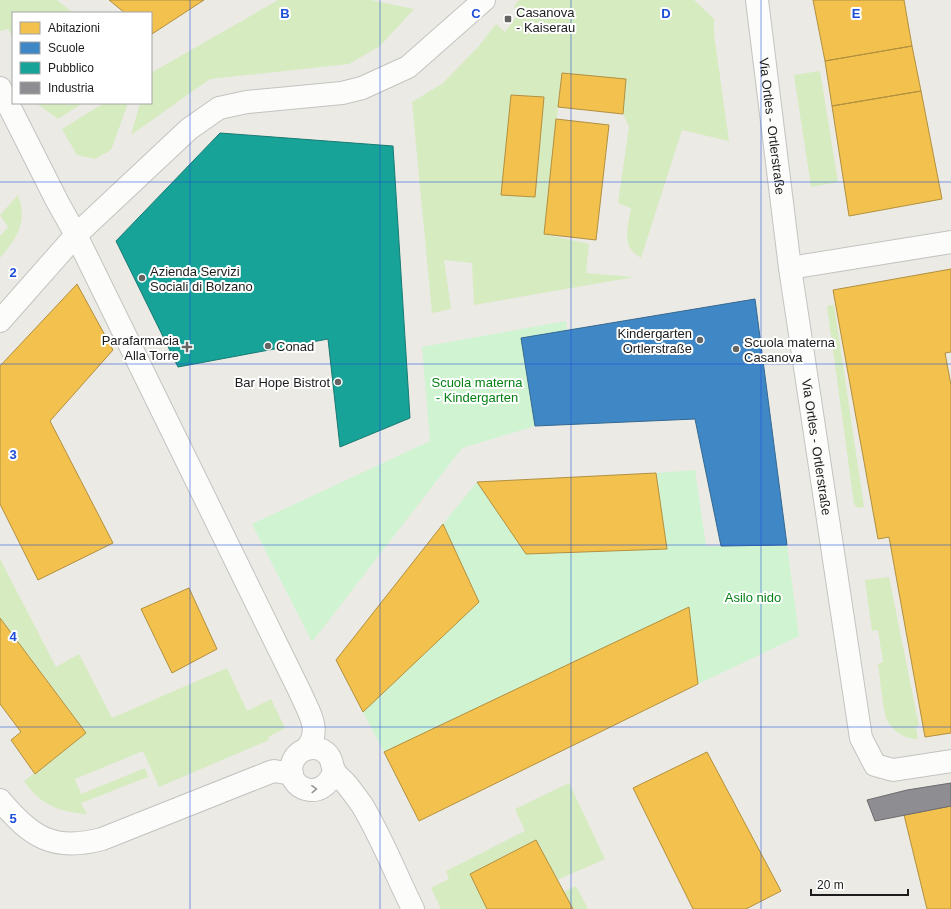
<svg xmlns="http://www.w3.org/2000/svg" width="951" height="909" font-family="Helvetica,sans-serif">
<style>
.grass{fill:#d6ebc0}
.park{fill:#d0f4d2}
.homes{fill:#f2c14e;stroke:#b2903f}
.schools{fill:#3f88c5;stroke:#346892}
.public{fill:#17a398;stroke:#187a73}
.industry{fill:#8d8d92;stroke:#6b6b6f}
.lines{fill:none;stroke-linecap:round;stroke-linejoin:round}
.pedestrian-casing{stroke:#c3c3c0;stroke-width:24}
.minor-casing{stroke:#c3c3c0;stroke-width:24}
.pedestrian{stroke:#fcfcfb;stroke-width:22}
.minor{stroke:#fcfcfb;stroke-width:22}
.oneway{stroke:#979797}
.grid{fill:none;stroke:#1d4ed8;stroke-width:1;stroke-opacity:0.55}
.poi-dot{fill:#646462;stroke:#fff;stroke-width:1.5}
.labels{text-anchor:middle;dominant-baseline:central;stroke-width:4;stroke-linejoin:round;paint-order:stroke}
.poi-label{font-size:13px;fill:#1c1c1c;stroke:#fff;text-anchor:start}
.street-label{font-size:13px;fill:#1c1c1c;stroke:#fff}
.park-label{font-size:13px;fill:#058015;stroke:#fff}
.grid-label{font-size:13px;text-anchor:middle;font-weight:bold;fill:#1d4ed8;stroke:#fff;stroke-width:4;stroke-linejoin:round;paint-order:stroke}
</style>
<rect width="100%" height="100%" fill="#ebeae4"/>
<path class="grass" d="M0,0H57L73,13H13V38L8,29L0,31Z
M278,0H371L414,9L380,46L349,64L210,79L131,135L140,103H151V73Z
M519,0H694L714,19V34L729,141L682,130L641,258C620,245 628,229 631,208L618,203L629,127L623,114L562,73L544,234L589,244L586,273L634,277L474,305L472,263L444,260L451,309L432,313L412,102L442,84L479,46L496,24L505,32L519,13L514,6Z
M820,71L838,182L811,187L794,75Z
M36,103H83L58,119Z
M104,103H128L111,150L95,159L77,155L62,129Z
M18,195C28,222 17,238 0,258V236L8,227L0,215Z
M834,305L864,507L858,508L854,504L827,306Z
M0,559L56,667L79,654L112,718L227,668L247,711L271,699L285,728L268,737L269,740L159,787L143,751L75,779L81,794L145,768L148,777L81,803L87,814C59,812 41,805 24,781L86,733L0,618Z
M889,577L919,726L916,727L918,739C905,739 893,732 887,720C883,712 880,676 878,664L883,662L878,630L872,631L865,580Z
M569,783L605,859L557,880L536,840L470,874L487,909H441L431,888L449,879L446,871L525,831L515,809Z
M576,886L588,909H573L563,892Z"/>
<path class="park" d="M566,321L567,330L521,338L535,426L462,448L312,642L252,524L430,441L422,347Z
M695,470L706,546L787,545L799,636L698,684L689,607L384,752L363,712L479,602L443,524L477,482L527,554L667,549L656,473Z"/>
<path class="homes" d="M109,0H204L152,34L151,13H125Z
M813,0H904L912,46L825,61Z
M912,46L921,91L832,106L825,61Z
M562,73L626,79L623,114L558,107Z
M921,91L942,199L849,216L832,106Z
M511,95L544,97L535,197L501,195Z
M556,119L609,125L596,240L544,234Z
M951,269V352L945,353L951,385V733L925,737L889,537L878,539L833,290Z
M77,284L113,350L50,421L113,543L38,580L0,504V366Z
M656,473L667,549L526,554L477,482Z
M443,524L479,602L363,712L336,660Z
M189,588L217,649L172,673L141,609Z
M689,607L698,684L419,821L384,752Z
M0,618L86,733L35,774L11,740L21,732L0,704Z
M707,752L781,891L746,909H693L633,788Z
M951,806V909H927L904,815Z
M536,840L573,909H487L470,874Z"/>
<path class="schools" d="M755,299L787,545L721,546L695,419L535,426L521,338Z"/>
<path class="public" d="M220,133L393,146L410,418L340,447L328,339L178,367L116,241Z"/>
<path class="industry" d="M951,783V806L875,821L867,800L907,790Z"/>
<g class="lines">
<g class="pedestrian-casing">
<path id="pedestrian" d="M790,268L951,242"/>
</g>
<g class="minor-casing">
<g id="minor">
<path id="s1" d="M757,0L790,268L861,738L875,765L893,770L951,761"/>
<path d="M0,88L57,201L76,235L300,692C308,711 323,731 306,749"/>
<path d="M0,321L76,235L189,129L219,108L247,102L342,93L362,88L408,67L484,0"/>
<path d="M334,771C323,804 285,789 292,764C296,749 315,743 326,753C333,758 331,766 335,772C338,777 344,781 347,785C352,791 357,798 362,805C382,838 396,875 413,909"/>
<path d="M0,800C31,837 53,852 102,839L268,773L274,771L292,774"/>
</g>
</g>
<use href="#pedestrian" class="pedestrian"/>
<use href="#minor" class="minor"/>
</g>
<defs><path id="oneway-chevron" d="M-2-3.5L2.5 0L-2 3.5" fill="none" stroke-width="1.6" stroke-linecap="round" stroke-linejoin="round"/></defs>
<use class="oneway" href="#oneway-chevron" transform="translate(314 789) rotate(-3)"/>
<path class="grid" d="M190,0V909M380,0V909M571,0V909M761,0V909M0,182H951M0,364H951M0,545H951M0,727H951"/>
<g class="poi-dot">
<rect x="504" y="15" width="8" height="8" rx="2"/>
<circle cx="142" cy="278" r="4"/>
<circle cx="700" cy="340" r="4"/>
<circle cx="268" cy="346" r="4"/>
<path d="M185 341h4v4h4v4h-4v4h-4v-4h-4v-4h4z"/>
<circle cx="736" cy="349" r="4"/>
<circle cx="338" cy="382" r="4"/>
</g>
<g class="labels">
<g class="poi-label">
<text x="516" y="12">Casanova<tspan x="516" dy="15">- Kaiserau</tspan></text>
<text x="150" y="271">Azienda Servizi<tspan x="150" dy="15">Sociali di Bolzano</tspan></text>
<text x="692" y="333" text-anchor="end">Kindergarten<tspan x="692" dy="15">Ortlerstraße</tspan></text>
<text x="179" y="340" text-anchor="end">Parafarmacia<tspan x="179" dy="15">Alla Torre</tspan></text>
<text x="744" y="342">Scuola materna<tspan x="744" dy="15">Casanova</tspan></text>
<text x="276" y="346">Conad</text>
<text x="330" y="382" text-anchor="end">Bar Hope Bistrot</text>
</g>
<g class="street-label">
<text stroke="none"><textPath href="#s1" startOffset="127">Via Ortles - Ortlerstraße</textPath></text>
<text stroke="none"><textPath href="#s1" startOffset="451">Via Ortles - Ortlerstraße</textPath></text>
</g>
<g class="park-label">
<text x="477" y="382">Scuola materna<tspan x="477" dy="15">- Kindergarten</tspan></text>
<text x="753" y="597">Asilo nido</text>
</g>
</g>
<g class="grid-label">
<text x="285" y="18">B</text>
<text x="476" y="18">C</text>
<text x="666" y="18">D</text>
<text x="856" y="18">E</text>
<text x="13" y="277">2</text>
<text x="13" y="459">3</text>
<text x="13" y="641">4</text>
<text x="13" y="823">5</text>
</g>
<rect x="12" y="12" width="140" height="92" fill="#ffffff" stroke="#a4a4a4"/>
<rect x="20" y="22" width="20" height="12" fill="#f2c14e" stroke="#a4a4a4"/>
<text x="48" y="32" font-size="12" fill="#1c1c1c">Abitazioni</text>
<rect x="20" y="42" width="20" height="12" fill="#3f88c5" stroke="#a4a4a4"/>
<text x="48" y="52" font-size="12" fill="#1c1c1c">Scuole</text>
<rect x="20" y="62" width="20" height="12" fill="#17a398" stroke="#a4a4a4"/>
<text x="48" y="72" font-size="12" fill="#1c1c1c">Pubblico</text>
<rect x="20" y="82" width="20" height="12" fill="#8d8d92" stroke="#a4a4a4"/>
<text x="48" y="92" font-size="12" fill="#1c1c1c">Industria</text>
<path d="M811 889v6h97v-6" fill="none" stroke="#1c1c1c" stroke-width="2"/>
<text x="817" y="889" font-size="12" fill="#1c1c1c" stroke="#ffffff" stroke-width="3" paint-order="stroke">20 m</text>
</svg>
